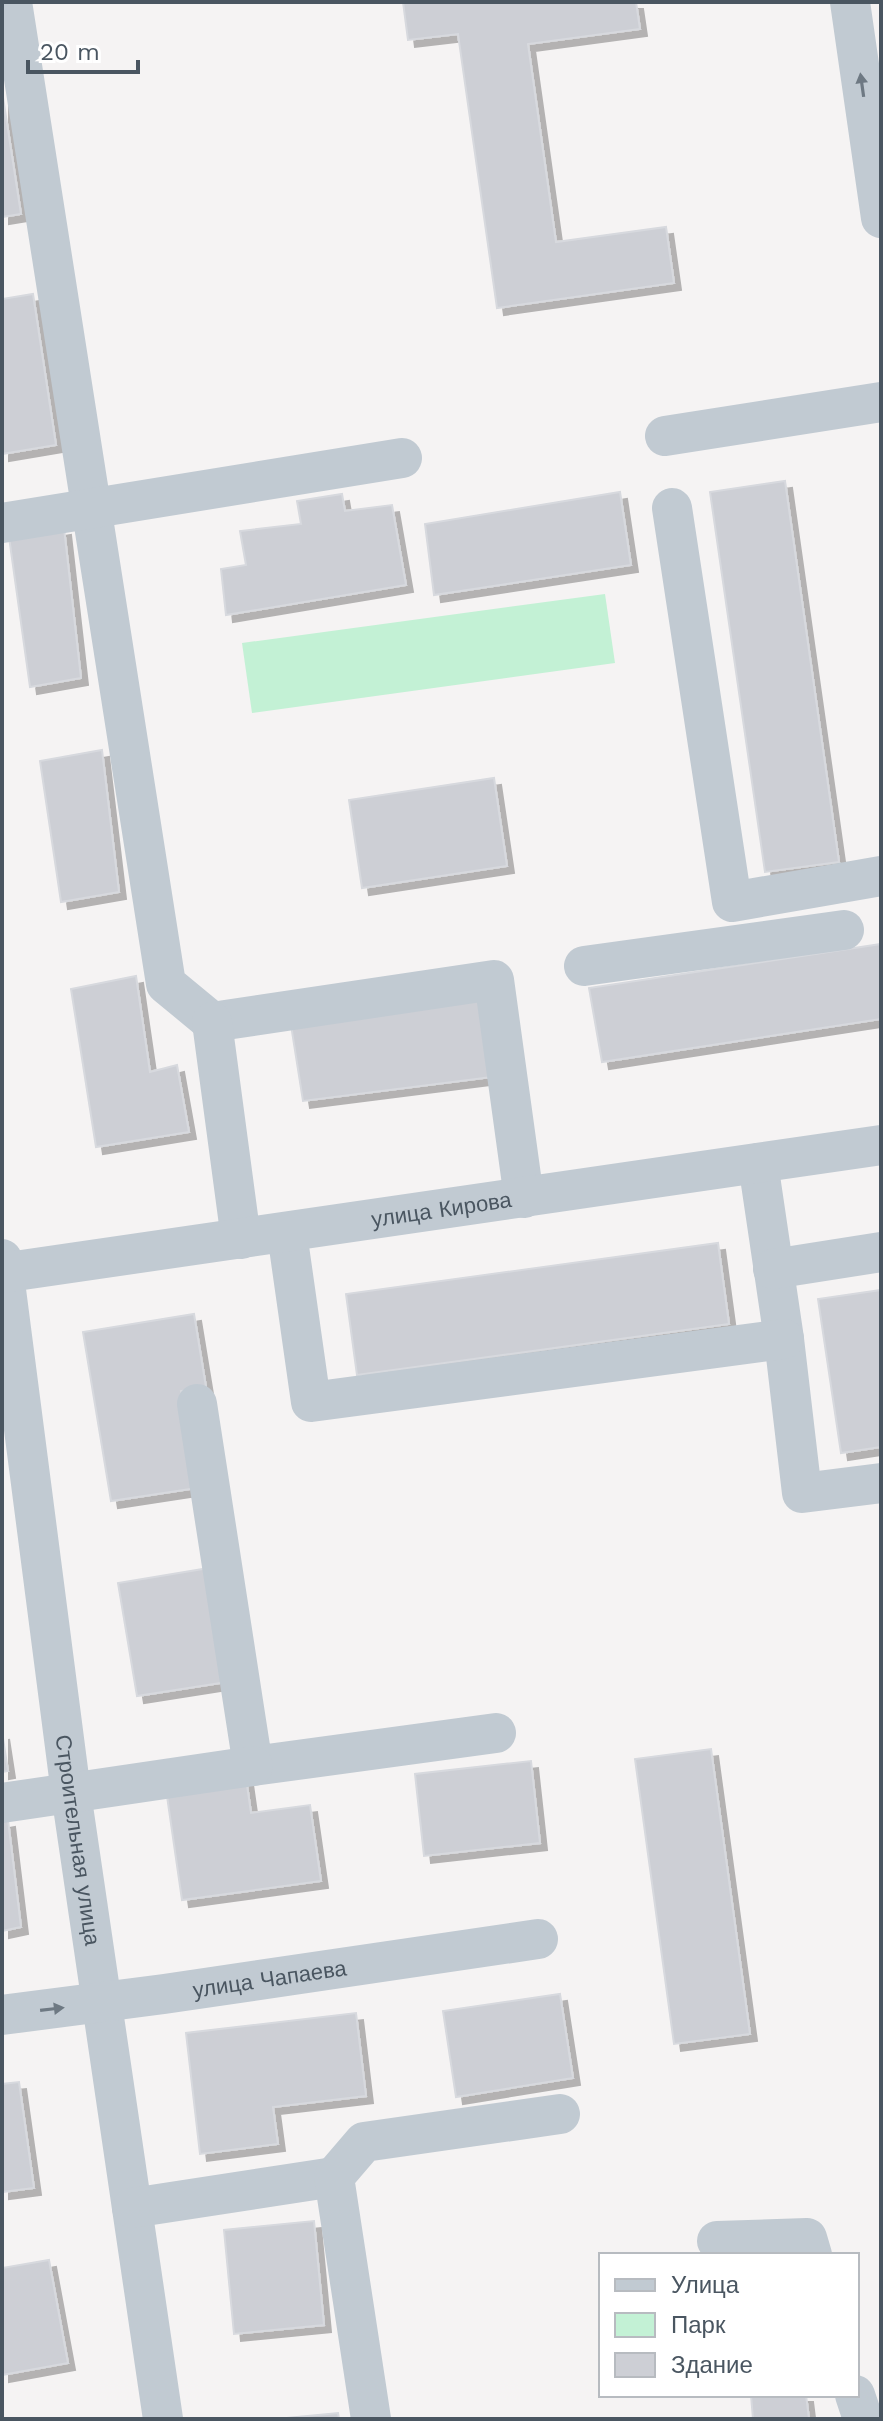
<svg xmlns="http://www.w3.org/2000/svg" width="883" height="2421" font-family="'Work Sans',sans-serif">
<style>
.green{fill:#c3f1d5}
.building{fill:#cdcfd5;stroke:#d7d9de;stroke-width:2;filter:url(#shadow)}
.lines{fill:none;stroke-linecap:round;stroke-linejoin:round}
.minor{stroke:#c1cad2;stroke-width:40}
.oneway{fill:#6e7983}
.labels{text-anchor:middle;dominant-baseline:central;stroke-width:6;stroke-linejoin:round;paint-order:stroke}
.street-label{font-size:22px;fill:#4a5661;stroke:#fff}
</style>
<defs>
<filter id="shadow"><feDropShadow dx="7" dy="7" stdDeviation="0" flood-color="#0004"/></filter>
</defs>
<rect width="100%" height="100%" fill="#f5f3f3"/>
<path class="green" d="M605,594L615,663L252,713L242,643Z"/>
<path class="building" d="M403,2H636L640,29L528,44L556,242L666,227L674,283L497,308L458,34L408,40Z
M2,91L21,214L2,217Z
M33,294L56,445L2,454V299Z
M785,481L839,862L765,872L710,492Z
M620,492L631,565L434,595L425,524Z
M342,494L345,511L392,505L406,585L226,615L221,569L246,565L240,531L301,524L297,501Z
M64,528L81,678L30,687L9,537Z
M102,750L119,892L61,902L40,761Z
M494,778L507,866L362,888L349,800Z
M881,944V1019L602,1062L589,988Z
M136,976L150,1072L177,1065L189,1132L96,1147L71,989Z
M478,996L492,1077L303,1101L291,1025Z
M718,1243L729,1324L357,1375L346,1294Z
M881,1290V1447L841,1453L818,1299Z
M194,1314L206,1387L181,1391L197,1488L111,1501L83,1332Z
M209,1568L227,1682L137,1696L118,1583Z
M2,1732L8,1771L2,1772Z
M711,1749L750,2034L674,2044L635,1759Z
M531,1761L540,1843L424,1856L415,1774Z
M246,1778L251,1813L310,1805L321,1881L182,1900L166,1789Z
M8,1820L21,1927L2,1931V1821Z
M560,1994L573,2078L456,2097L443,2011Z
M356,2013L366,2096L273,2107L278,2144L200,2154L186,2033Z
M19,2082L34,2188L2,2192V2084Z
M314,2221L324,2325L234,2334L224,2230Z
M49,2260L68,2363L2,2375V2268Z
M751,2395H806L809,2419H753Z
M338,2413L339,2419H276Z"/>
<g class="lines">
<g class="minor">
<path d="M12,2L166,984L212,1022L494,980L524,1198"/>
<path d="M850,2L881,218"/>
<path d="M665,436L881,402"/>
<path d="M672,508L732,902L881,876"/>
<path d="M2,523L402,458"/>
<path d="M584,966L844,930"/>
<path d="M212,1022L241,1239"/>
<path d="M758,1163L784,1339L802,1493L881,1483"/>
<path d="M287,1233L311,1402L784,1339"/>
<path id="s1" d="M2,1259L71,1793L163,2419"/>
<path d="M773,1269L881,1252"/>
<path id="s2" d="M2,1273L881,1145"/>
<path d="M197,1404L253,1766L496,1733"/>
<path d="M2,1803L253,1766"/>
<path id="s3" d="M2,2015L164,1994L538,1939"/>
<path d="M132,2208L334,2177"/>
<path d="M717,2241L807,2238L812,2255"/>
<path d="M855,2395L863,2419"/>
<path d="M371,2419L334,2177L364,2142L560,2114"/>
</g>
</g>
<defs><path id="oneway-solid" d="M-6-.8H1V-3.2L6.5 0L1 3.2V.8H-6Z" transform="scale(2)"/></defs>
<g class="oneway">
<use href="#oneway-solid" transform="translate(862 85) rotate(-98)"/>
<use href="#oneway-solid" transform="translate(52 2009) rotate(-7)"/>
</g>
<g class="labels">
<g class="street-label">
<text stroke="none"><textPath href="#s2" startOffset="444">улица Кирова</textPath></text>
<text stroke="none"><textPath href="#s1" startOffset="586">Строительная улица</textPath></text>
<text stroke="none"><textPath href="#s3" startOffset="270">улица Чапаева</textPath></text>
</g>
</g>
<rect width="883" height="2421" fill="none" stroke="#4a5661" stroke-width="8"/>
<rect x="599" y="2253" width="260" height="144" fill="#ffffff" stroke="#b7bbc0" stroke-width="2"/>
<rect x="615" y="2279" width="40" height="12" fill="#c1cad2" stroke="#b7bbc0" stroke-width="2"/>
<text x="671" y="2293" font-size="24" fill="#4a5661">Улица</text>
<rect x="615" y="2313" width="40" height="24" fill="#c3f1d5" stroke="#b7bbc0" stroke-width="2"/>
<text x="671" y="2333" font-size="24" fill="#4a5661">Парк</text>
<rect x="615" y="2353" width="40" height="24" fill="#cdcfd5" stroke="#b7bbc0" stroke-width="2"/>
<text x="671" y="2373" font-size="24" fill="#4a5661">Здание</text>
<path d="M28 60v12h110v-12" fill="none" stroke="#4a5661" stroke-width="4"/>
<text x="40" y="60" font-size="24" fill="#4a5661" stroke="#ffffff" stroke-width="6" paint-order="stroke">20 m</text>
</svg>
